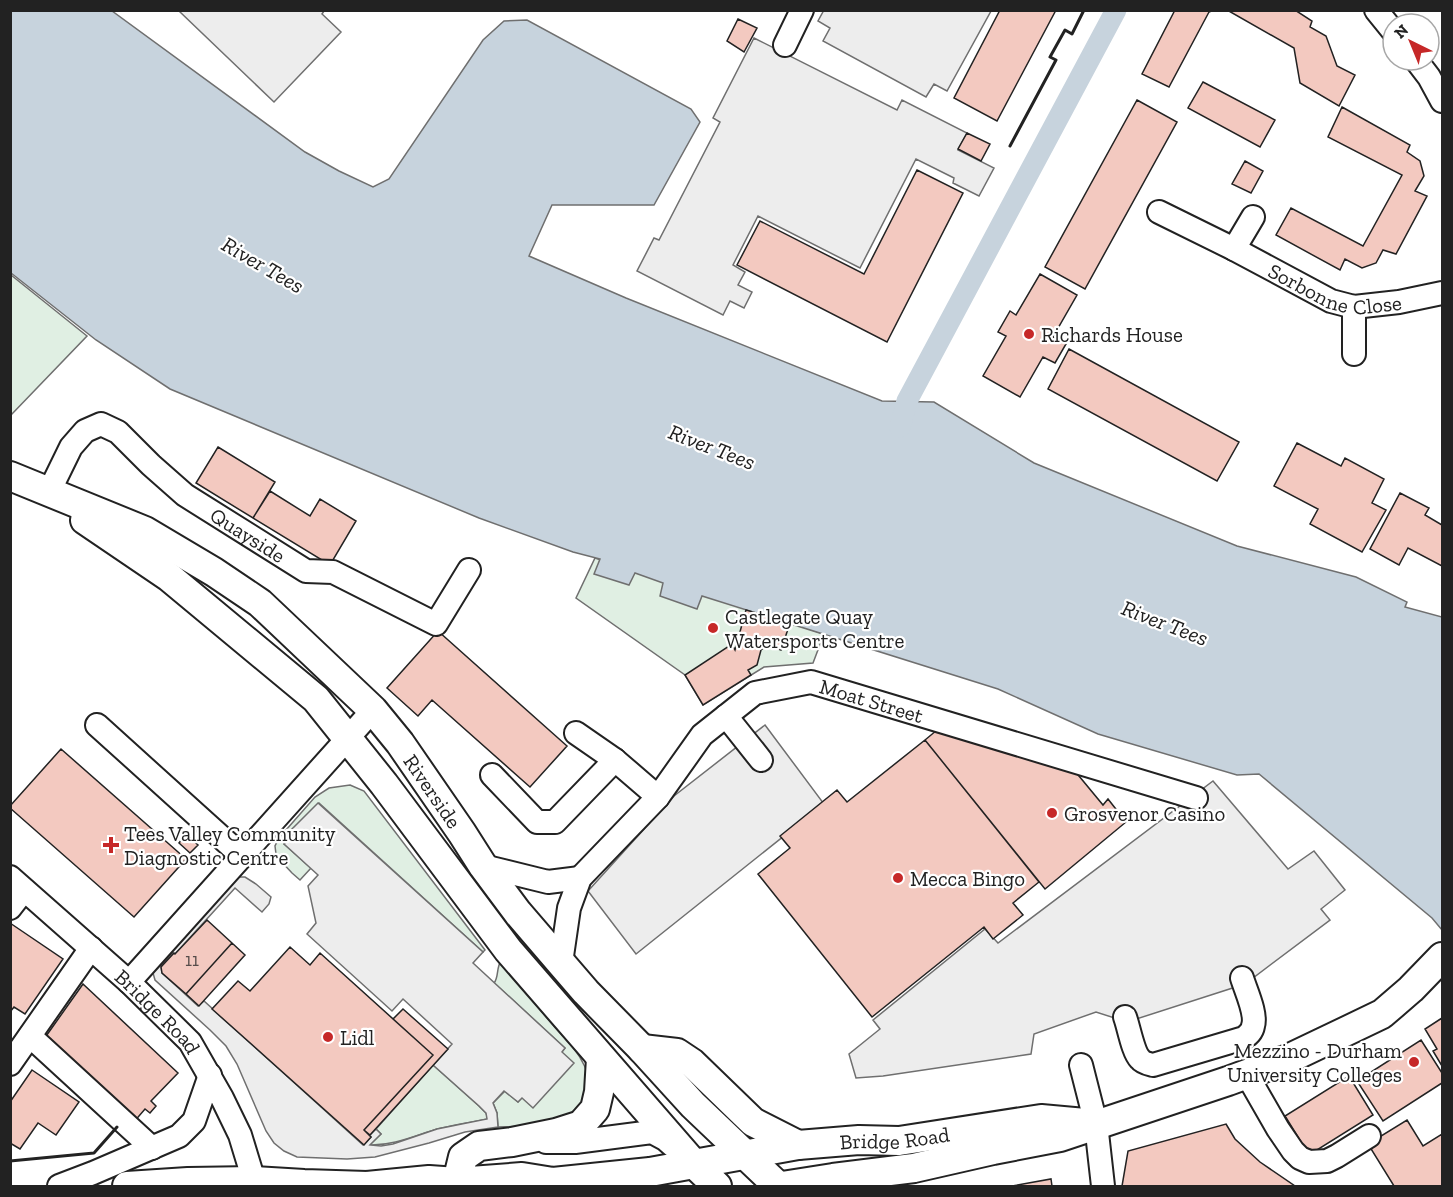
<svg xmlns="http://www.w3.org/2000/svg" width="1453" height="1197" font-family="'Zilla Slab',serif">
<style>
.green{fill:#e0efe3;stroke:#6f6f6f;stroke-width:1.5}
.parking{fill:#ededed;stroke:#6f6f6f;stroke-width:1.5}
.water{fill:#c7d3dd;stroke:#6f6f6f;stroke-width:1.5}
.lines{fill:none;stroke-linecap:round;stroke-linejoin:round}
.canal{stroke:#c7d3dd;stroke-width:21}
.building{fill:#f3c9c0;stroke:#222;stroke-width:1.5}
.minor-casing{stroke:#222;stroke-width:26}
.major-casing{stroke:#222;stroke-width:32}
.minor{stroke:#fff;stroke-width:22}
.major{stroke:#fff;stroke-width:28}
.wall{stroke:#222;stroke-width:3}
.poi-dot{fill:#c62828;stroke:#fff;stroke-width:2}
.labels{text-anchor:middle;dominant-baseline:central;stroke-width:4.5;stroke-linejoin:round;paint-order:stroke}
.number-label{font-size:18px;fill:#564c4a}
.street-label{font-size:21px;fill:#222;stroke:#fff}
.poi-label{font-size:21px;fill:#222;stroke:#fff;text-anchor:start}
.water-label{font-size:22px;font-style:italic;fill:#222;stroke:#fff}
</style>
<rect width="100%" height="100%" fill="#fff"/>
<path class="green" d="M11,275L87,336L11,415H10Z
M595,558L824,634L813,663L764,667L703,705L685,675L576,598Z
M350,785L364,791L485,950L483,952L319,803L292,830L294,833L284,844L311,868L300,880L292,873L279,859L276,854L275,846L279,838L315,797L329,788Z
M501,961C518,982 535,1004 553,1025C564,1038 577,1049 584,1065C588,1072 588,1084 586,1092C576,1127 528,1126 498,1127L497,1113L493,1103L505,1091L518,1102L565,1048L494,983C499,977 496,968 501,961Z
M433,1065L479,1106L486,1113L488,1119C471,1122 454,1125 437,1129C414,1136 393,1146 369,1145L381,1134L376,1129Z"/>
<path class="parking" d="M824,10H991V11L947,91L934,84L926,97L823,41L830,28L818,21Z
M179,11H324L322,14L341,32L274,102Z
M754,38L897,110L902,100L967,133L958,150L994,168L979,196L953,183L954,178L916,159L860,268L758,216L733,265L745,272L738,285L752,292L744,308L730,301L723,315L637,271L654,238L659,240L720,122L713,118Z
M765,725L824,804L636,954L588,891L674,796Z
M1213,781L1288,869L1314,851L1345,890L1321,909L1330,920L1245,984L1127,1022L1096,1012L1034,1034L1031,1054L883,1076L856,1078L849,1054L880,1029L873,1020L985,929L998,943Z
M318,803L483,952L473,963L565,1048L562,1052L574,1063L533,1108L522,1098L518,1102L504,1091L493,1103L497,1113L498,1127L465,1132L429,1143L375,1157L347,1159L297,1157L284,1151L274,1143L266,1131L237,1064L226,1046L210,1030L155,980L153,973L154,964L237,877H245L256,884L271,897L269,904L262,912L235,888L175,954L173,953L161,966L162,973L198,1006L204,1001L363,1145L371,1137L370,1135L376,1129L381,1134L370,1145L381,1146L393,1144L437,1129L487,1119L486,1113L479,1106L433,1065L452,1044L403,999L392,1011L307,934L316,923L308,886L318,875L284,844L294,833L291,830Z"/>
<path class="water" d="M10,11H112L305,152L339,171L373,187L389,179L483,40L504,21L527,20L691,109L700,122L654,205H552L529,256L626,298L882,401L934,402L1034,463L1237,546L1356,577L1407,602L1405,607L1442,617V930L1432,918L1259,774L1237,775L1098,734L998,689L702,596L697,609L660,596L663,583L635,573L629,585L594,574L600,559L573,552L479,518L170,389L96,340L11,273Z"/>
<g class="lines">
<path class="canal" d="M900,427L907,401L1116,10"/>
</g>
<path class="building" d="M1000,10H1056L997,121L954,98Z
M1175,10H1214L1209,12L1169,87L1142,74Z
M1227,10H1295L1312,21L1310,27L1326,36L1337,66L1355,75L1339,106L1300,83L1294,48Z
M738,19L757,28L744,52L727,41Z
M1203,82L1275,120L1260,147L1188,108Z
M1137,100L1177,122L1085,289L1045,267Z
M1342,107L1410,145L1407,152L1420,161L1424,176L1415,191L1427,196L1396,254L1383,250L1376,263L1362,268L1345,259L1340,270L1276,235L1291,208L1363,246L1402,175L1328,137Z
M967,133L990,144L981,161L958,149Z
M1245,161L1263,171L1251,193L1232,184Z
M917,170L963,193L887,342L737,265L760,221L864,274Z
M1040,274L1077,295L1053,337L1066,344L1055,363L1043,357L1020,397L983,376L1006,336L998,332L1010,311L1016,315Z
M1069,349L1239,442L1217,481L1048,389Z
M1297,443L1341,466L1345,458L1384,479L1372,503L1386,510L1362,552L1310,524L1318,509L1274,486Z
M218,447L275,482L253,518L196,483Z
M270,491L310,516L320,499L356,521L330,565L253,518Z
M1400,493L1429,508L1425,515L1442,525V566L1408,548L1399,565L1370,549Z
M746,610L790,623L781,650L767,645L761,650L757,665L748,670L751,675L703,705L685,675L732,644L735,650Z
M438,631L567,746L530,787L432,700L418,716L387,688Z
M943,725L1074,770L1103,805L1108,799L1126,822L1045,889L925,740Z
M925,740L1039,882L1013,903L1023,915L993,939L984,927L872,1017L758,874L790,848L780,836L837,790L847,802Z
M61,749L186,859L134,917L10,808V806Z
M186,834L198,845L190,853L179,843Z
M207,920L232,943L186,994L162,973L161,967L174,953L175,954Z
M10,923L63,959L25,1014L14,1007L10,1012Z
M232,943L245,955L199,1006L186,994Z
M290,947L310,965L320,953L433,1055L364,1130L371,1137L364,1145L212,1009L238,981L250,991Z
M83,984L178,1073L151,1101L156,1106L150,1113L145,1109L133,1123L44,1039Z
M403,1009L448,1049L370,1135L364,1130L433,1055L393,1019Z
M1442,1018V1066L1433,1051L1437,1049L1425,1029Z
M1421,1040L1442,1073V1083L1383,1121L1357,1081Z
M32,1070L79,1102L56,1135L38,1123L20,1149L10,1143V1102Z
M1349,1076L1373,1115L1309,1155L1285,1116Z
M1407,1120L1423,1146L1442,1134V1186H1394L1368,1144Z
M1226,1124L1235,1139L1260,1162L1295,1186H1122L1128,1151Z
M1051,1179L1052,1186H1012Z"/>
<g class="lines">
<g class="minor-casing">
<g id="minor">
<path d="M1376,10L1393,31"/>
<path d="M785,45L802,10"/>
<path d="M1416,60L1429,77L1442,101"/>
<path id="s1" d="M1159,212L1234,249L1331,301L1354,307L1399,302L1442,293"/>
<path d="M1234,249L1253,217"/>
<path d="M1354,307V354"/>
<path id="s2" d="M49,492L71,447L85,431L101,424L118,432L151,465L185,495L306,571L333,572L436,624L469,570"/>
<path d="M726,716L761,760"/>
<path d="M97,725L242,856"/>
<path d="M576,733L615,760L658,797"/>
<path d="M492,775L537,822H555L615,760"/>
<path d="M483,866L548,882L580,878"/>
<path id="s3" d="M10,877L129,982L190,1042L222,1098L240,1135L254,1181L253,1186"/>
<path d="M10,908L24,890"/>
<path id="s4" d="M561,963L569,908L580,878L658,797L702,735L755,693L811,682L1196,798"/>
<path d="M129,982L373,710"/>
<path d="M1125,1017C1129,1028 1133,1052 1140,1059C1143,1063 1149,1064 1153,1065L1244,1038C1248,1035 1252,1032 1253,1026C1257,1014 1246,991 1242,978"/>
<path d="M30,1036L152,1148"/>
<path d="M10,1064L91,948"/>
<path d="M1081,1065L1096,1124L1103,1186"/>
<path d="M1247,1075L1278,1129L1293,1151L1300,1158L1309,1162L1327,1161L1337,1156L1369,1136"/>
<path d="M546,1142H575L652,1132L665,1139L673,1146"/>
<path d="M59,1186L93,1173L179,1136L194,1121L210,1075"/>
</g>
</g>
<g class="major-casing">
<g id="major">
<path id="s5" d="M10,476L145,531L214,572L260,603L373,710L400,743L462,833L483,866L518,913L561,963L586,992L642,1049L693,1105L778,1186"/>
<path d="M85,520L169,577L316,699L384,784L508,950L693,1163L717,1186"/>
<path d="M642,1049L677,1053L692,1063L753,1122L798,1145"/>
<path d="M457,1182L463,1157L479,1146L512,1142L556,1133L581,1125L595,1109L599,1092L601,1058"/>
<path id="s6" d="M127,1186L188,1182L254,1181L304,1184L367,1186L429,1180L457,1182L522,1177L553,1182L650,1172L798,1145L859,1140L899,1141L1041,1119L1096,1124"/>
<path d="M782,1186L833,1178L914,1168L993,1150L1060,1137L1228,1081L1288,1059L1382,1014L1411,989L1442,957"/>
</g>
</g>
<use href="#minor" class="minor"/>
<use href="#major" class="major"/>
<path class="wall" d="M1010,146L1056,60L1050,57L1065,30L1072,34L1084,10
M10,1161L94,1153L117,1127"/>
</g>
<g class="poi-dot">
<circle cx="1029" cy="334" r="6"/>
<circle cx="713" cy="628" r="6"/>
<circle cx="1052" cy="813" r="6"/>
<path d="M108 836h6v6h6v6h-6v6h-6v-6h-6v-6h6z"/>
<circle cx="898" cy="878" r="6"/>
<circle cx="328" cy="1037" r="6"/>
<circle cx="1414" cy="1062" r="6"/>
</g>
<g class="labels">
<g class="number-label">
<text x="192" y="960">11</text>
</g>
<g class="street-label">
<text stroke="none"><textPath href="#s1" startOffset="195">Sorbonne Close</textPath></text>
<text stroke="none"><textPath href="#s2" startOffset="274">Quayside</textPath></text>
<text stroke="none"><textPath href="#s4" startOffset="464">Moat Street</textPath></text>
<text stroke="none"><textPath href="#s5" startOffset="538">Riverside</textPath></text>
<text stroke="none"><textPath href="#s3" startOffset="200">Bridge Road</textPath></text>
<text stroke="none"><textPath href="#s6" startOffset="772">Bridge Road</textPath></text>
</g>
<g class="poi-label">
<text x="1041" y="334">Richards House</text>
<text x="725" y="616">Castlegate Quay<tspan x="725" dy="24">Watersports Centre</tspan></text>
<text x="1064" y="813">Grosvenor Casino</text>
<text x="124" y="833">Tees Valley Community<tspan x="124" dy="24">Diagnostic Centre</tspan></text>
<text x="910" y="878">Mecca Bingo</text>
<text x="340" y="1037">Lidl</text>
<text x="1402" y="1050" text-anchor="end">Mezzino - Durham<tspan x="1402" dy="24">University Colleges</tspan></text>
</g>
<g class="water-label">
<text transform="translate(263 265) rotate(30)">River Tees</text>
<text transform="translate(712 447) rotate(21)">River Tees</text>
<text transform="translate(1165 623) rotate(21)">River Tees</text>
</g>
</g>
<rect width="1453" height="1197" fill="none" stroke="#222222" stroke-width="24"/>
<g transform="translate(1411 42) rotate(317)"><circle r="28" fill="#ffffff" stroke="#a7a7a7" stroke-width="1.5"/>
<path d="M0-4.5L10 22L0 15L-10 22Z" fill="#c62828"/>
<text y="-9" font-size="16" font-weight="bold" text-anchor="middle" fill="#222222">N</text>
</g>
</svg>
